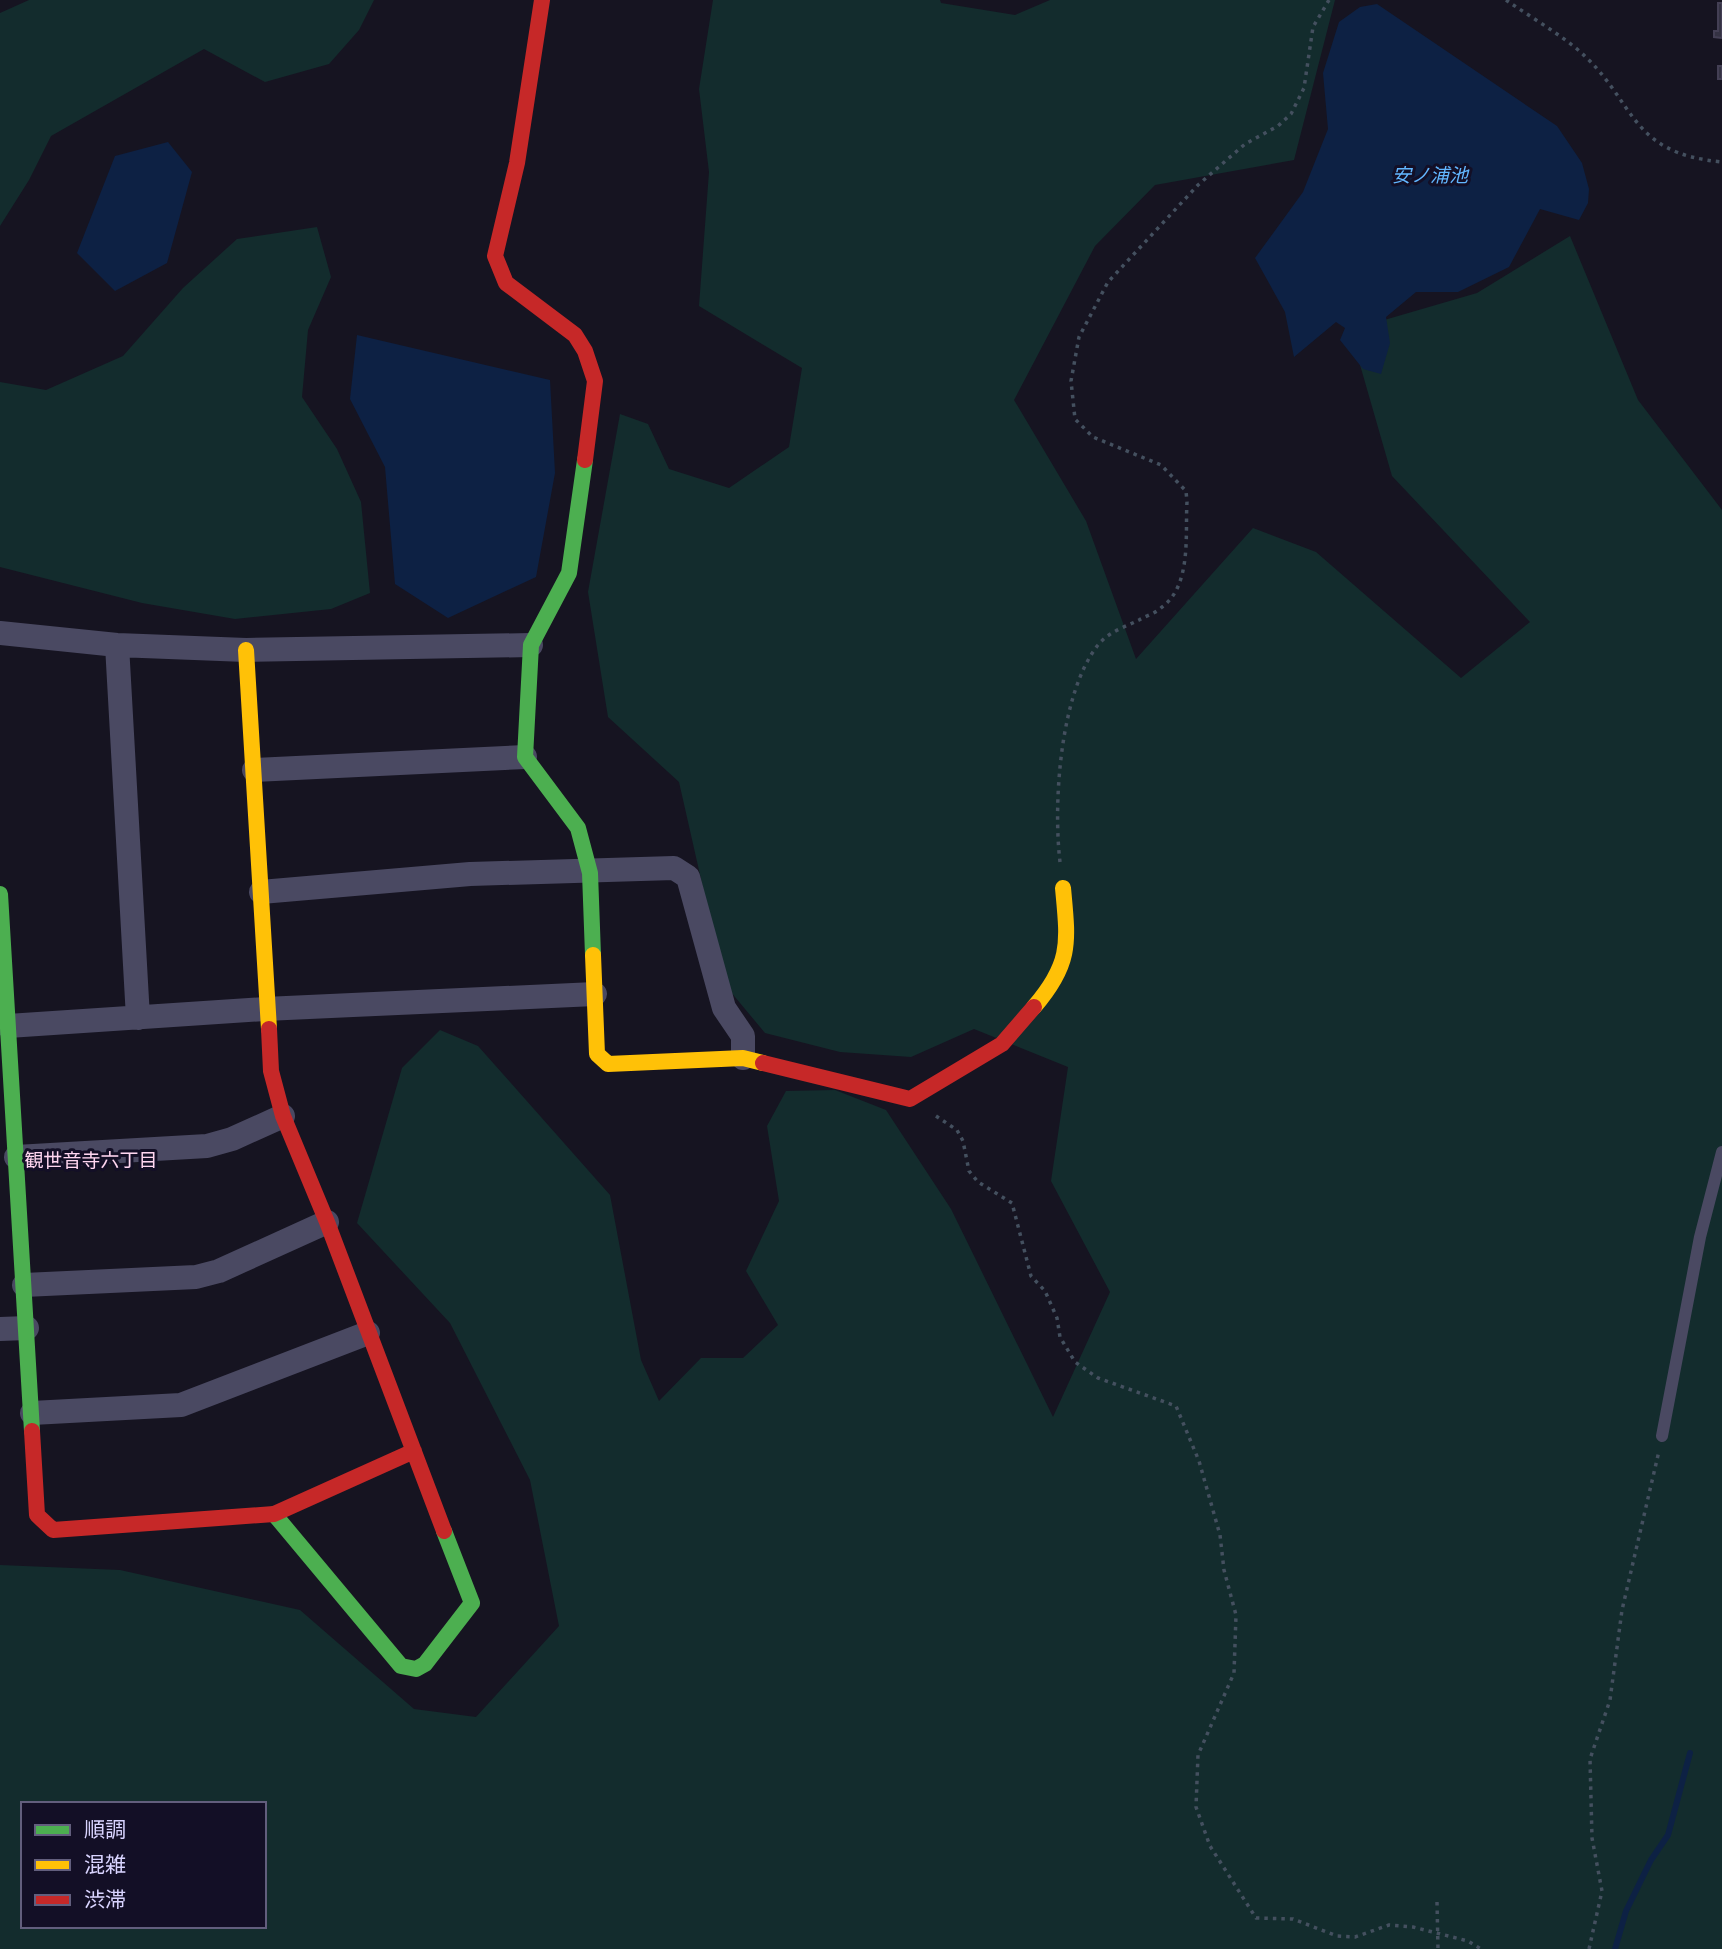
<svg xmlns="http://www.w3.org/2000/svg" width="1722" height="1949" font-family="'Work Sans','Noto Sans JP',sans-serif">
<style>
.green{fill:#132c2d;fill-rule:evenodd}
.water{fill:#0d2144}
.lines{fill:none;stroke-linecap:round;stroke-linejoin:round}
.stream{stroke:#0d2144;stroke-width:6}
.building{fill:#343243;stroke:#433f54;stroke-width:2}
.path{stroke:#44505f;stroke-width:3.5;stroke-dasharray:3.5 5;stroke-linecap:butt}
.lane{stroke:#4a4962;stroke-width:12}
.street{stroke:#4a4962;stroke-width:24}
.fast{stroke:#4caf50;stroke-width:16}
.slow{stroke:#ffc107;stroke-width:16}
.jam{stroke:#c62828;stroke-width:16}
.labels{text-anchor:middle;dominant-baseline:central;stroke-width:6;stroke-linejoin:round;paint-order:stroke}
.water-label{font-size:19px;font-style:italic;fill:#62b6ff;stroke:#130f26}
.neighbourhood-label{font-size:19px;fill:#ffd6f0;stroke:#130f26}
</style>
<rect width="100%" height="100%" fill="#161421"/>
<path class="green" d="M29,0H374L359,30L329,64L265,82L204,49L51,136L29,180L0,226V13Z
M713,0H940L941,3L1015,15L1050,0H1335L1294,160L1155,185L1095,246L1014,400L1086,521L1136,659L1253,528L1316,552L1461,678L1530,622L1392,476L1350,330L1477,293L1570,236L1638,400L1722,510V1949H0V1565L120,1570L300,1610L414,1709L476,1717L559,1626L530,1480L450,1323L357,1223L402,1068L440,1030L478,1046L610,1195L641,1360L659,1401L701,1358H743L778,1325L746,1271L779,1201L767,1126L786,1091L835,1090L886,1110L951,1209L1053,1417L1110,1292L1051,1181L1068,1067L974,1029L911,1057L840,1052L765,1033L725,985L679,782L608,717L588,592L620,414L648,424L669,469L729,488L789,447L802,368L699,306L709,172L699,89ZM23,1804H264V1926H23Z
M317,227L331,277L308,330L302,397L337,449L361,502L370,593L331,609L235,619L142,603L0,567V382L46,390L123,356L183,288L237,239Z"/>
<path class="water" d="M1377,4L1557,126L1582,163L1589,189L1588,203L1579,220L1540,209L1509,267L1458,292H1416L1386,317L1390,343L1381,374L1363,369L1340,340L1345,328L1336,322L1294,357L1285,312L1255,258L1303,192L1328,129L1323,73L1339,22L1360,7Z
M168,142L192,172L167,263L115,291L77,253L115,156Z
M357,335L550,380L555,473L536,577L448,618L395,584L385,467L350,399Z"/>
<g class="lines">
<path class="stream" d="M1615,1949L1626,1911L1651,1860L1668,1835L1690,1753"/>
</g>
<path class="building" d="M1718,3H1722V38L1714,37V31H1718Z
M1718,66H1722V79H1718Z"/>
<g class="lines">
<path class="path" d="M1506,0C1529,16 1555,31 1577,49C1637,100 1626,153 1722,162
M1060,862C1053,803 1060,693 1098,645C1108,632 1125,627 1139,620C1146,616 1156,613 1162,607C1192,585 1185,534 1187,502L1186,491L1161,465L1093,437L1075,419L1071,381L1079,337L1108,282L1198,185L1245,144L1278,126L1291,114L1304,88L1313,27L1329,0
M936,1116L957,1130L963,1141L969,1171L978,1182L1012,1203L1031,1276L1045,1291L1057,1318L1060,1337L1075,1362L1098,1378L1176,1406L1199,1461L1220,1535L1224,1570L1236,1615L1234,1673L1198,1755L1196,1807L1210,1846L1256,1918L1293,1919L1337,1936L1355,1937L1389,1925L1413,1927L1468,1941L1481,1949
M1437,1902L1438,1949
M1589,1949L1602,1891L1592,1838L1590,1759L1610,1700L1622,1610L1659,1451"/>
<path class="lane" d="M1662,1436L1700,1237L1722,1152"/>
<path class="street" d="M0,633L117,645L246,650L531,645
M117,645L138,1018
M254,770L525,757
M261,892L470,874L674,868L688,877L724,1008L743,1036V1058
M8,1026L265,1009L595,994
M16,1157L207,1146L232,1139L283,1116
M24,1285L196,1277L219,1271L327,1222
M0,1329L27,1328
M32,1413L181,1405L368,1333"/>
<path class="fast" d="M585,460L569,573L531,645L525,757L578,828L590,873L593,955
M0,894L32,1431
M274,1514L401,1666L416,1669L425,1664L472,1603L444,1531"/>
<path class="slow" d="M246,650L269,1029
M593,955L597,1054L608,1064L743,1058L763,1063
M1034,1007C1072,963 1068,942 1063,888"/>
<path class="jam" d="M542,0L517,163L495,256L506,283L575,335L585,351L595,381L585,460
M269,1029L271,1071L283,1116L327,1222L444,1531
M763,1063L910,1099L1002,1044L1034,1007
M32,1431L37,1515L53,1530L274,1514L414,1451"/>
</g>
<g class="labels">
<g class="water-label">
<text x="1430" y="175">安ノ浦池</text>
</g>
<g class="neighbourhood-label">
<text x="91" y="1160">観世音寺六丁目</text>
</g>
</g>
<rect x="21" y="1802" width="245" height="126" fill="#130f26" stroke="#625e7d" stroke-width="2"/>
<rect x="35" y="1825" width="35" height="10" fill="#4caf50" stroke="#625e7d" stroke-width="2"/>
<text x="84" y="1837" font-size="21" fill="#d9d4ff">順調</text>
<rect x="35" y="1860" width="35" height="10" fill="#ffc107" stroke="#625e7d" stroke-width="2"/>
<text x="84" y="1872" font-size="21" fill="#d9d4ff">混雑</text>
<rect x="35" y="1895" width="35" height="10" fill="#c62828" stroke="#625e7d" stroke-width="2"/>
<text x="84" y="1907" font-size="21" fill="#d9d4ff">渋滞</text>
</svg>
